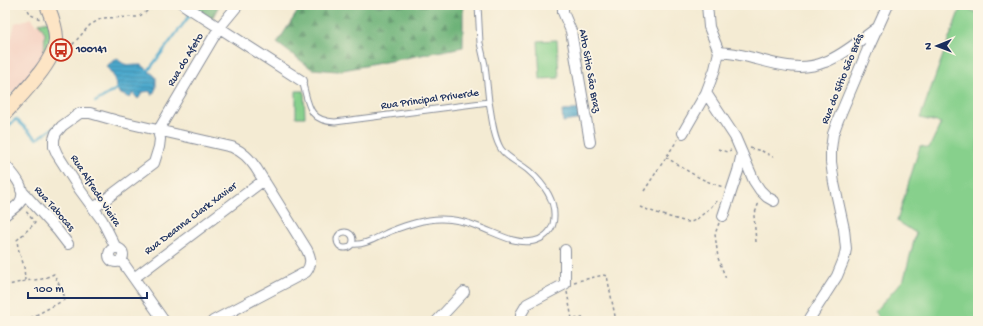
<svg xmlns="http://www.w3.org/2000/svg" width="983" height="326" font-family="'Gochi Hand',sans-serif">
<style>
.built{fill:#f5d2c2}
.green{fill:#87d08c;stroke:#518075}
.forest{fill:url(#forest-firs);stroke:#44706b}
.water{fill:url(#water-rules);stroke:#346c95}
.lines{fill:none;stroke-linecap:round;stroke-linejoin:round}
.stream{stroke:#4ea9cc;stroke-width:2.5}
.lane-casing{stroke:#888d98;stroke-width:7}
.street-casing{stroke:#888d98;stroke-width:12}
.secondary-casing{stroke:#888d98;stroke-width:16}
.path{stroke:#888d98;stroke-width:1.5;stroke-dasharray:3 3;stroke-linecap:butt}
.lane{stroke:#fff;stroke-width:5}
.street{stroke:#fff;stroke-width:10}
.secondary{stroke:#fde5c5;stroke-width:14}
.labels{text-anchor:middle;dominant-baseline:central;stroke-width:3.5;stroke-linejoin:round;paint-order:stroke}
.poi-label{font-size:11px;font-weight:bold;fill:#1b2f5e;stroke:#fcf5e5;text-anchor:start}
.street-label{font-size:11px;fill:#1b2f5e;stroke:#fcf5e5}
</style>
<defs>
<pattern id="forest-firs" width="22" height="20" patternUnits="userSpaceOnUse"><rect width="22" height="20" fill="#6db278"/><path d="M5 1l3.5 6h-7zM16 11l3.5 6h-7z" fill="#599166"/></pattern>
<pattern id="water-rules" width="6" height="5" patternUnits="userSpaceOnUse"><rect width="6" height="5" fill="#4ea9cc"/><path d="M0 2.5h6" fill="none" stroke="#408aa9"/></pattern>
</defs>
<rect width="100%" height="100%" fill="#fcf5e5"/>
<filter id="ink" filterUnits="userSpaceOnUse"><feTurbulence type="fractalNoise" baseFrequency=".025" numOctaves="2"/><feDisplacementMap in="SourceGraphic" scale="8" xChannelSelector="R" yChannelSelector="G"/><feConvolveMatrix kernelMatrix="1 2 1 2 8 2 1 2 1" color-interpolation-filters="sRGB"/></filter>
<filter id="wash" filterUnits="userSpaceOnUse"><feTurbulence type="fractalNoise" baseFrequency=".012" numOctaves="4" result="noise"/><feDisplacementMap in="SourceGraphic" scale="16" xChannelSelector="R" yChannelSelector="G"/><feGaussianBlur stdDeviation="0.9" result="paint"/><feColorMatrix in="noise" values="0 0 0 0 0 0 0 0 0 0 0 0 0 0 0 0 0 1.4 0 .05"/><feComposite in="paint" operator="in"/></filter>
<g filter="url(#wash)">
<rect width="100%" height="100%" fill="#f4ebd3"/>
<path class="built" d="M32,18L36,25L39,23L45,33L44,56L36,70L14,94L8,89H5V53L9,47L15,23Z"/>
<path class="green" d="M961,6L978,13V321H880L875,312L904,279L916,233L897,221L920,146L929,148L941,123L920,118Z
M49,21L52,42L44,56L45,33L39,23Z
M557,40L559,78L540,79L538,41Z
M296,91H304L305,117H296Z"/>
<path class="forest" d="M189,5H219L212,19Z
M302,5H463V47L338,71L312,69L277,43Z"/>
<path class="water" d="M118,58C122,67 133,65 142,65L156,77V88L152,96L150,91L143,92L138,99L133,93L130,98L119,93L113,75L106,66Z
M580,109L581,119L563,122L562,111Z"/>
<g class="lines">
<path class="stream" d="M145,72L148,71L190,15L188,14
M95,102L120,87
M5,129L16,119L37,139L56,126"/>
</g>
</g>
<g filter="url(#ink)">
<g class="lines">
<g class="lane-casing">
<path id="lane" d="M302,81C309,103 307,121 335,122L489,102L485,65L480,43L478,5
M337 240a8 8 0 1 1 16 0a8 8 0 1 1-16 0Z
M352,244C365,246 379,236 391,231C407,225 424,219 441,219C454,219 467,222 479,227C496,233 515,245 534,241C543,239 551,232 553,224C558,203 544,184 529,171C520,163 508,159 501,149C493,136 492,117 489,102"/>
</g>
<g class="street-casing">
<path id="street" d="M184,5L302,81
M563,5V12L571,31L590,142
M707,5L709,27L719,52
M719,52C726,53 733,53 740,55C769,61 796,74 825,62C844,55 861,39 877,28
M706,93L735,137L754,181L760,190L767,197L774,201
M158,131L219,28L238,5
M683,133L706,93L715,69L719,52
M5,165C13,174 28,189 20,202C17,207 9,211 5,215
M21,190L58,231L68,244
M94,208L154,163L159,147L160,139L158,131
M723,216L738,171L742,153
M116,248L102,220L80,190L57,154L54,147V139L56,133L62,126L80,113H90L118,121L232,147C243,152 249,158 256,168L307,250C311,258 312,264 306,272L213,321
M109 255a7 7 0 1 1 14 0a7 7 0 1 1-14 0Z
M121,260L164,321
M134,278L264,180
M437,321L464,292
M521,321V314L527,304L565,284V250
M808,321L837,276L844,259L846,249L844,229L834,183L831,162V149L833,134L838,120L868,49L888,5"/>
</g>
<g class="secondary-casing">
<path id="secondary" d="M5,113C20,96 57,60 56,38C56,27 51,15 47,5"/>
</g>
<path class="path" d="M25,5L31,15L40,19
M64,52H66L90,25L102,18L138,17L157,5
M750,148L762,151L773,157
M718,149L727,152L731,150
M666,157C684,169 703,182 724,187
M644,191L678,139
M640,207C647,210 686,223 691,222C699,219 712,206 718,200
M719,223L715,234L718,258L726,279
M756,242L754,216L759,202
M25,281L24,266L18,248L17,240L35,223L25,210
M574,282L603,275L607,276L616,321
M5,286L25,281L42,279L54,274L64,295V300L25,321
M567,292L572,319L583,318L584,321"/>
<use href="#lane" class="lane"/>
<use href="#street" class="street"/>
<use href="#secondary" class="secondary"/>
</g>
</g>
<defs>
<g id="bus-ring" transform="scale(1.15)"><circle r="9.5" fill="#fcf5e5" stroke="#c8321e" stroke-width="1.5"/><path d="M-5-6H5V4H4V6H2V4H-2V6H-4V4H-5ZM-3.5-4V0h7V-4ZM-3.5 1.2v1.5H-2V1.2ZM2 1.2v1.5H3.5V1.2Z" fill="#c8321e"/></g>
</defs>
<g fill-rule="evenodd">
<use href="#bus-ring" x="61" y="50"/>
</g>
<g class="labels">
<g class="poi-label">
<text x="76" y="50">100141</text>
</g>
<g class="street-label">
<text transform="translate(186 60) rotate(-59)">Rua do Afeto</text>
<text transform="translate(589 71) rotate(80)">Alto Sitio São Braz</text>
<text transform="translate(843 79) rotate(-68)">Rua do Sítio São Brás</text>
<text transform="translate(430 100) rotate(-8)">Rua Principal Priverde</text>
<text transform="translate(95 191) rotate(57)">Rua Alfredo Vieira</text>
<text transform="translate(54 209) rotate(49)">Rua Tabocas</text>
<text transform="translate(191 219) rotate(-37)">Rua Deanna Clark Xavier</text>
</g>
</g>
<rect width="983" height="326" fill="none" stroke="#fcf5e5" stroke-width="20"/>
<g transform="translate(937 46) rotate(269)" stroke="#fcf5e5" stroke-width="3" paint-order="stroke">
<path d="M0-3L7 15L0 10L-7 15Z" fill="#1b2f5e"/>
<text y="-6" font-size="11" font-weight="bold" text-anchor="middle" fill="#1b2f5e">N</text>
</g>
<path d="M28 292v6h119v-6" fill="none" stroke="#1b2f5e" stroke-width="2"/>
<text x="34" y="292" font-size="12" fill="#1b2f5e" stroke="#fcf5e5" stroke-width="3" paint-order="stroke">100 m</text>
</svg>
